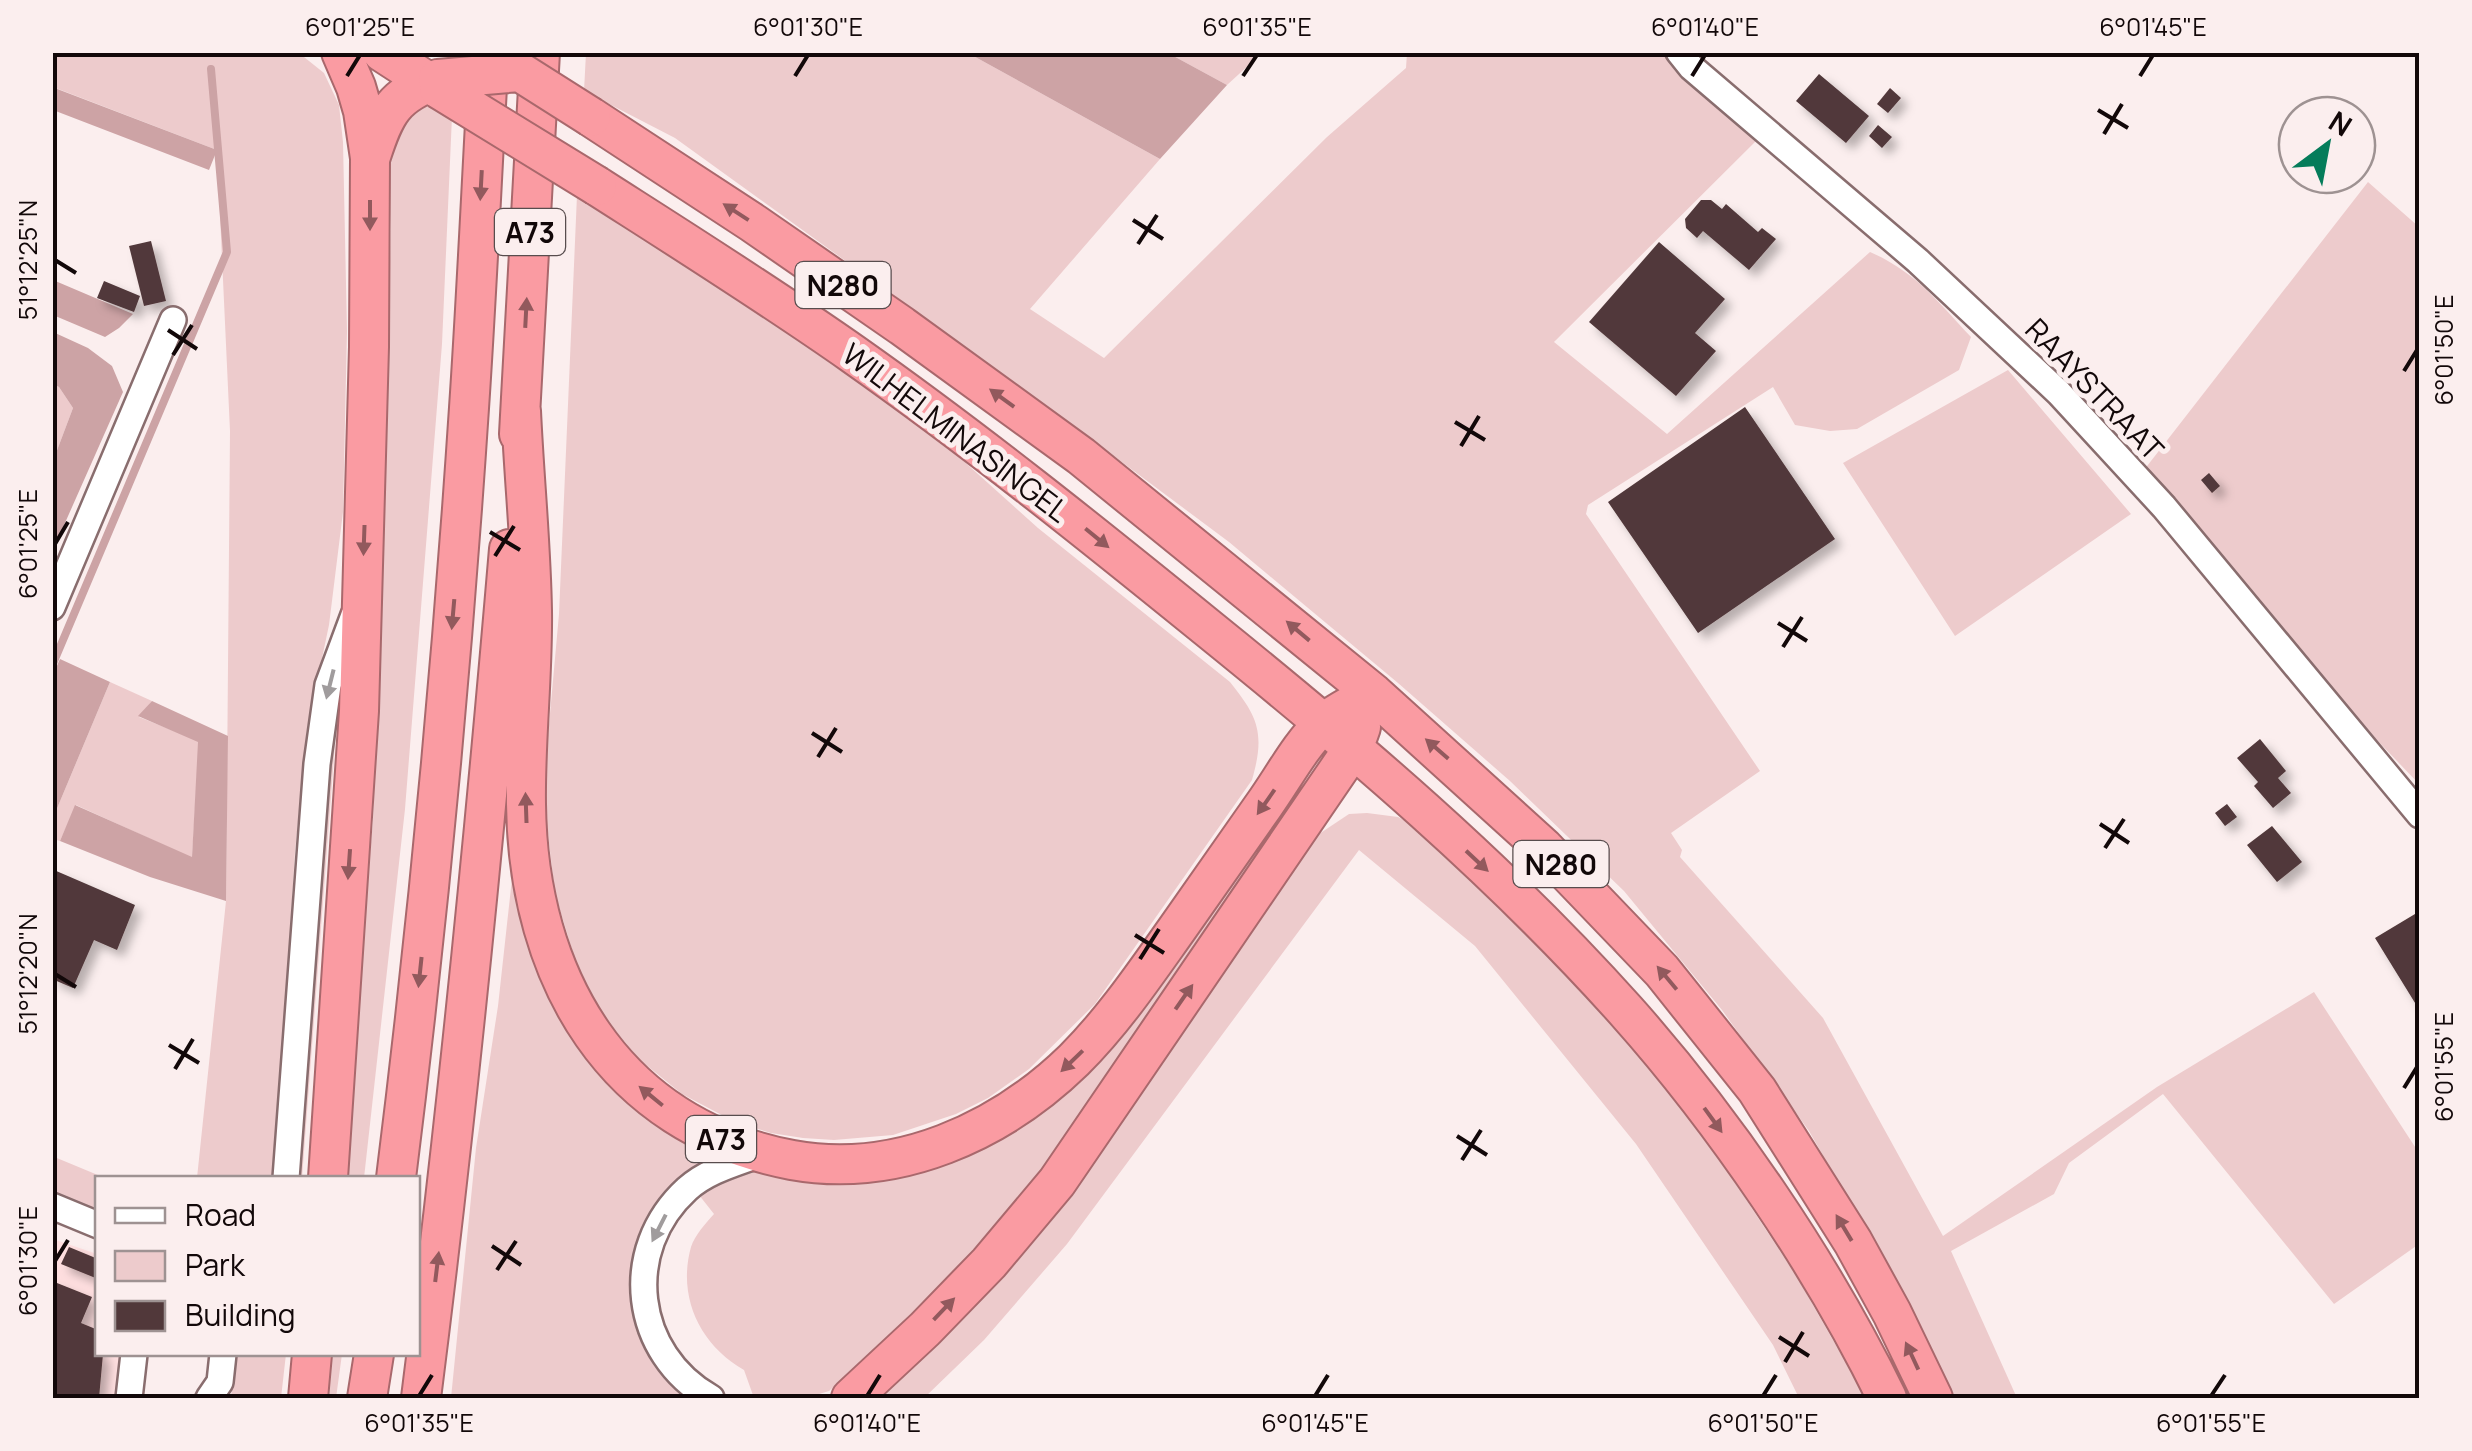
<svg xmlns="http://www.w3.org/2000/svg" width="2472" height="1451" font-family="Manrope,sans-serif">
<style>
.built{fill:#fededf}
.green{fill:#edcbcc}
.forest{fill:#cda3a5}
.water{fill:#cca3a5}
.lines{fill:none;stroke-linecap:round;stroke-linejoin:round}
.stream{stroke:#cca3a5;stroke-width:8}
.building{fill:#51383a;filter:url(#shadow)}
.minor-casing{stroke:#896d6e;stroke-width:30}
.highway-casing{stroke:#a9686c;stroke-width:42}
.minor{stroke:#fff;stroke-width:25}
.highway{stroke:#fa9ba2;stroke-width:38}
.highway-bridge-casing{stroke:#a9686c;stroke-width:42;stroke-linecap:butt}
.highway-bridge{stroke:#fa9ba2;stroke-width:38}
.oneway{fill:#92595d}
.oneway2{fill:#a09c9d}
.ticks{fill:none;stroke:#120809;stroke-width:4}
.labels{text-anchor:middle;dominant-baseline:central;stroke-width:10;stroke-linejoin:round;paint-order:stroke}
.shield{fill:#fbeeee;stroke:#584d4e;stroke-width:2.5}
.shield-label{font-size:28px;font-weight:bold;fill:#120809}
.street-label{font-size:30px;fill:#120809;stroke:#fbeeee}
.neatline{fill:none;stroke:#120809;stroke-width:4}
.ticks-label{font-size:25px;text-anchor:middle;fill:#120809}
</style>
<defs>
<filter id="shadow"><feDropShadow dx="7" dy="7" stdDeviation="5" flood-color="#0004"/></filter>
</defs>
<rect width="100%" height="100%" fill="#fbeeee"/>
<path class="built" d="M53,1239L97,1254L98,1354H146L142,1398H53Z"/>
<path class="green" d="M52,53H299L324,73L339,105L343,142L347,331L343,512L329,625L307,729L295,852L275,1178H197L226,901L230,431L217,150L53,87Z
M586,53H968L1160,159L1030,309L1104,358L1327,137L1406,68L1407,53H1666L1706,94L1758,139L1554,342L1667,434L1870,252C1916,272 1938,302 1971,337L1959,370L1857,429L1830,431L1795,425L1773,387L1588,505L1586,514L1760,771L1671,833L1682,850L1680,857L1823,1018L1943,1236L2157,1087L2314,992L2419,1153V1244L2334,1304L2163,1094L2069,1163L2054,1194L1951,1251L2017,1398H1954L1900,1290L1809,1131L1722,1010L1624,891L1510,781L1398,683L1229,542L1048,407L675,138L584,91Z
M1168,53H1262L1227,85Z
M421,102L438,107L452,116L442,344L405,809L364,1178H340L373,821L391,229L389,145L409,108Z
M2368,182L2419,227V784L2376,739L2144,470Z
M577,195L830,356L939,439L1038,528L1230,682C1259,718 1265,734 1252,780L1095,1004L1029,1069L988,1098L956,1114L893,1135L834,1140L803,1138L771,1133L735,1122L682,1094L640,1060L605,1018L579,972L555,894L543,791L559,614Z
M2008,370L2131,514L1955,636L1843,463Z
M53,384L59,387L73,408L53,461Z
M110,682L152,701L139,717L199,741L192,858L76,805L60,841L53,839V818Z
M339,691L302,1178H295L328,732Z
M1367,813L1398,817L1410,823L1433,841L1547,951L1684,1105L1797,1277L1866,1398H1799L1773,1345L1636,1144L1475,946L1359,850L1067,1244L984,1340L924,1398H867L1014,1258L1109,1142L1207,988L1319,834L1349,814Z
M518,824L547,973L721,1152C704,1162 684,1172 670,1187C614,1250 618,1347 689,1398H451L476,1148L498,1006Z
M1250,842L1262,850L1051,1163L946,1286L829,1391L806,1398H754L744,1370C700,1345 677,1297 691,1247C695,1235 705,1224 714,1214L699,1195L742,1172L973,1149Z
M52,1156L105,1178H98L97,1214L53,1195Z
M235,1354H286L281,1398H231Z
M324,1354H342L336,1398H319Z"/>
<path class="forest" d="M968,53H1168L1227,85L1160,159Z
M52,87L217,150L209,170L53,110Z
M53,280L133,314L119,328L105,337L53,315Z
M60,659L110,682L53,818L52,677Z
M152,701L228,736L226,901L150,877L60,841L75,805L192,857L198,742L138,716Z"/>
<path class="water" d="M53,332L88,348L112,366L123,392L53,550V461L73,408L59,387L53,384Z"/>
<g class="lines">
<path class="stream" d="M52,666L227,252L211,69"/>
</g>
<path class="building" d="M1819,74L1869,116L1846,143L1796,101Z
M1890,88L1901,98L1888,113L1877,104Z
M1878,125L1892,137L1882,148L1869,136Z
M1701,200H1711L1722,209L1726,204L1758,232L1762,228L1776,239L1749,270L1703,231L1697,238L1686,228L1685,219Z
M151,241L166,301L144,306L129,246Z
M1659,242L1725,299L1695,333L1716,351L1676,396L1589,322Z
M104,281L140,296L134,312L97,298Z
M1745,407L1835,539L1698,633L1608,502Z
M2209,473L2220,486L2212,493L2201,480Z
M2260,739L2286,771L2278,778L2291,793L2273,808L2254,786L2258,782L2237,758Z
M2227,804L2237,817L2225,826L2215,813Z
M2272,826L2302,862L2277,882L2247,845Z
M54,870L135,905L117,950L94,940L73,988L52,979Z
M2420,911V1011L2375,938Z
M69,1247L98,1259V1279L61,1264Z
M52,1281L92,1297L81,1323L98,1330V1354H103L99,1398H52Z"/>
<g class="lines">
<g class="minor-casing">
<path id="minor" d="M1679,52L1691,67L1918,261L2059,393L2164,507L2420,815
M52,607L173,320
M286,1178L317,764L328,685L354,615
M52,1206L98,1225
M129,1398L134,1354
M209,1398L220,1382L223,1354
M711,1398C633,1354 620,1250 687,1189C708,1170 737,1163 763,1153"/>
</g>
<g class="highway-casing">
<path id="highway" d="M382,52L439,89
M591,117L753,223L902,326L1081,456L1373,693L1543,847L1662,971L1757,1090L1853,1242L1892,1313L1933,1398
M371,156C385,113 393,95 438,79
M597,186C683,241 769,295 853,354C975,440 1092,534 1209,629C1355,747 1500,870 1626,1011C1725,1122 1822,1265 1887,1398
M521,411C524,477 531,545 532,611C533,676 525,740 526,804C528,977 613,1126 792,1160C897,1179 1000,1132 1074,1060C1114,1020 1145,974 1177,929C1206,887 1235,846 1264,805C1282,780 1301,744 1323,724C1337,711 1358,703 1373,693
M519,434L540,52
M328,1178L359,711L369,347L370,158L363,111L356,87L341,52
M396,1178C428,923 452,666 469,408C477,290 482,171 489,52
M308,1398L312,1354
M367,1398L374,1354
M421,1398C457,1116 485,833 509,549
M851,1398L925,1329L989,1263L1057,1182L1354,747L1361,727"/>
</g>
<use href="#minor" class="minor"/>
<use href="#highway" class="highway"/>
<g class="highway-bridge-casing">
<path id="highway-bridge" d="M438,79L520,72L591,117
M439,89L597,186"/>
</g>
<use href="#highway-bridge" class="highway-bridge"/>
</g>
<defs><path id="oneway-solid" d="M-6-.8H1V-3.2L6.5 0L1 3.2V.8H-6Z" transform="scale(2.5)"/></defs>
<g class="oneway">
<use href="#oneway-solid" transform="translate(481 185) rotate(93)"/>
<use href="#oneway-solid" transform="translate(736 212) rotate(-147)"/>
<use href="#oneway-solid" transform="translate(370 215) rotate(90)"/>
<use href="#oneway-solid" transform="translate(526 313) rotate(-87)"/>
<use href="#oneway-solid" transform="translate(1002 398) rotate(-144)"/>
<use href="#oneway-solid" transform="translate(1097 538) rotate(39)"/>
<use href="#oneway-solid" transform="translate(364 540) rotate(92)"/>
<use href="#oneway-solid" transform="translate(453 614) rotate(95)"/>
<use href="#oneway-solid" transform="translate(1298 631) rotate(-140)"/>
<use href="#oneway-solid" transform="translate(1437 749) rotate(-139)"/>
<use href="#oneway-solid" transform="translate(1266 802) rotate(125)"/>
<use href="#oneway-solid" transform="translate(526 808) rotate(-92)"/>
<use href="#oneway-solid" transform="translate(1477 861) rotate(43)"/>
<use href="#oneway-solid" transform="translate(349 864) rotate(94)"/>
<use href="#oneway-solid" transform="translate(420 972) rotate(96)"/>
<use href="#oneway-solid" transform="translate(1667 978) rotate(-130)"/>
<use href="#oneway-solid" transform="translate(1184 997) rotate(-55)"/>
<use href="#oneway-solid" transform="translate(1072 1061) rotate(136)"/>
<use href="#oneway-solid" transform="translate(651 1096) rotate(-141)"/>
<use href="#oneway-solid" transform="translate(1713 1120) rotate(54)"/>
<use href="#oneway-solid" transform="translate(1844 1228) rotate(-121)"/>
<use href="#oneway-solid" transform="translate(437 1267) rotate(-83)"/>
<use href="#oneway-solid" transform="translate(944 1309) rotate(-46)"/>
<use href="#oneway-solid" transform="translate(1912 1356) rotate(-115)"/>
</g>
<g class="oneway2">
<use href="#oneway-solid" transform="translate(330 684) rotate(104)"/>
<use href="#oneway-solid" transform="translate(659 1228) rotate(117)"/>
</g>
<path class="ticks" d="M347,76L360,55M795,76L808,55M1243,76L1257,55M1692,76L1705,55M2140,76L2153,55M2098,110L2128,128M2104,134L2122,104M1133,220L1163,239M1138,244L1157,215M55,260L76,273M168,330L197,349M173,355L192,325M2404,371L2417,350M1455,422L1485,440M1461,446L1479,416M490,532L520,550M55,544L68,522M495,556L514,526M1778,623L1807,641M1783,647L1802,617M812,733L842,752M818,757L836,728M2100,824L2129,843M2105,848L2124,819M1135,935L1164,953M1140,959L1159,929M55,974L76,987M169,1045L199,1063M175,1069L193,1039M2404,1088L2417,1067M1457,1136L1487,1155M1462,1160L1481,1130M492,1246L521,1265M55,1261L68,1240M497,1270L516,1241M1779,1337L1809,1356M1785,1362L1803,1332M419,1396L432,1375M867,1396L880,1375M1315,1396L1328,1375M1763,1396L1776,1375M2211,1396L2225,1375"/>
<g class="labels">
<g class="shield">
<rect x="495" y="209" width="70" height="46" rx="8"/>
<rect x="795.5" y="262" width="95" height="46" rx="8"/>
<rect x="1513.5" y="841" width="95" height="46" rx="8"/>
<rect x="686" y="1116" width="70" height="46" rx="8"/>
</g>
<g class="shield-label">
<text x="530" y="232">A73</text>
<text x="843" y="285">N280</text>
<text x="1561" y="864">N280</text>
<text x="721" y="1139">A73</text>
</g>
<g class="street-label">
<text transform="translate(2095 389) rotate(46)">RAAYSTRAAT</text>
<text transform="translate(956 432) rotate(37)">WILHELMINASINGEL</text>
</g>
</g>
<rect width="2472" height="1451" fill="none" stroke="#fbeeee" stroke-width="110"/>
<rect x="95" y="1176" width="325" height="180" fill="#fbeeee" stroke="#9e9292" stroke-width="2.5"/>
<rect x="115" y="1208" width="50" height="15" fill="#ffffff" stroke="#9e9292" stroke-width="2.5"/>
<text x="185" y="1226" font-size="30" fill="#120809">Road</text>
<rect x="115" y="1251" width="50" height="30" fill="#edcbcc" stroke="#9e9292" stroke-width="2.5"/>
<text x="185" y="1276" font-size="30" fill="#120809">Park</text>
<rect x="115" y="1301" width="50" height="30" fill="#51383a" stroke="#9e9292" stroke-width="2.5"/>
<text x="185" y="1326" font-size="30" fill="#120809">Building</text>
<g transform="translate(2327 145) rotate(32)"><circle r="48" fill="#fbeeee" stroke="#9e9292" stroke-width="2.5"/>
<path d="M0-8L18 38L0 25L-18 38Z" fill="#057c5a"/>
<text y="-15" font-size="28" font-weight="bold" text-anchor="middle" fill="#120809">N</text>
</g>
<rect x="55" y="55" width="2362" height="1341" class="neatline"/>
<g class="ticks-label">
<text x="360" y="36">6°01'25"E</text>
<text x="808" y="36">6°01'30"E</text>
<text x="1257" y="36">6°01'35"E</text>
<text x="1705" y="36">6°01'40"E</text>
<text x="2153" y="36">6°01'45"E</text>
<text transform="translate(28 260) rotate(-90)" y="9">51°12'25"N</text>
<text transform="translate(2444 350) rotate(-90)" y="9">6°01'50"E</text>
<text transform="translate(28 544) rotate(-90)" y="9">6°01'25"E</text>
<text transform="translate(28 974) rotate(-90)" y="9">51°12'20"N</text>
<text transform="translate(2444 1067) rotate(-90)" y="9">6°01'55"E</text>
<text transform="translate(28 1261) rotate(-90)" y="9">6°01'30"E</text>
<text x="419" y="1432">6°01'35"E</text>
<text x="867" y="1432">6°01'40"E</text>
<text x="1315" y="1432">6°01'45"E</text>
<text x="1763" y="1432">6°01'50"E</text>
<text x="2211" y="1432">6°01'55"E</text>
</g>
</svg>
